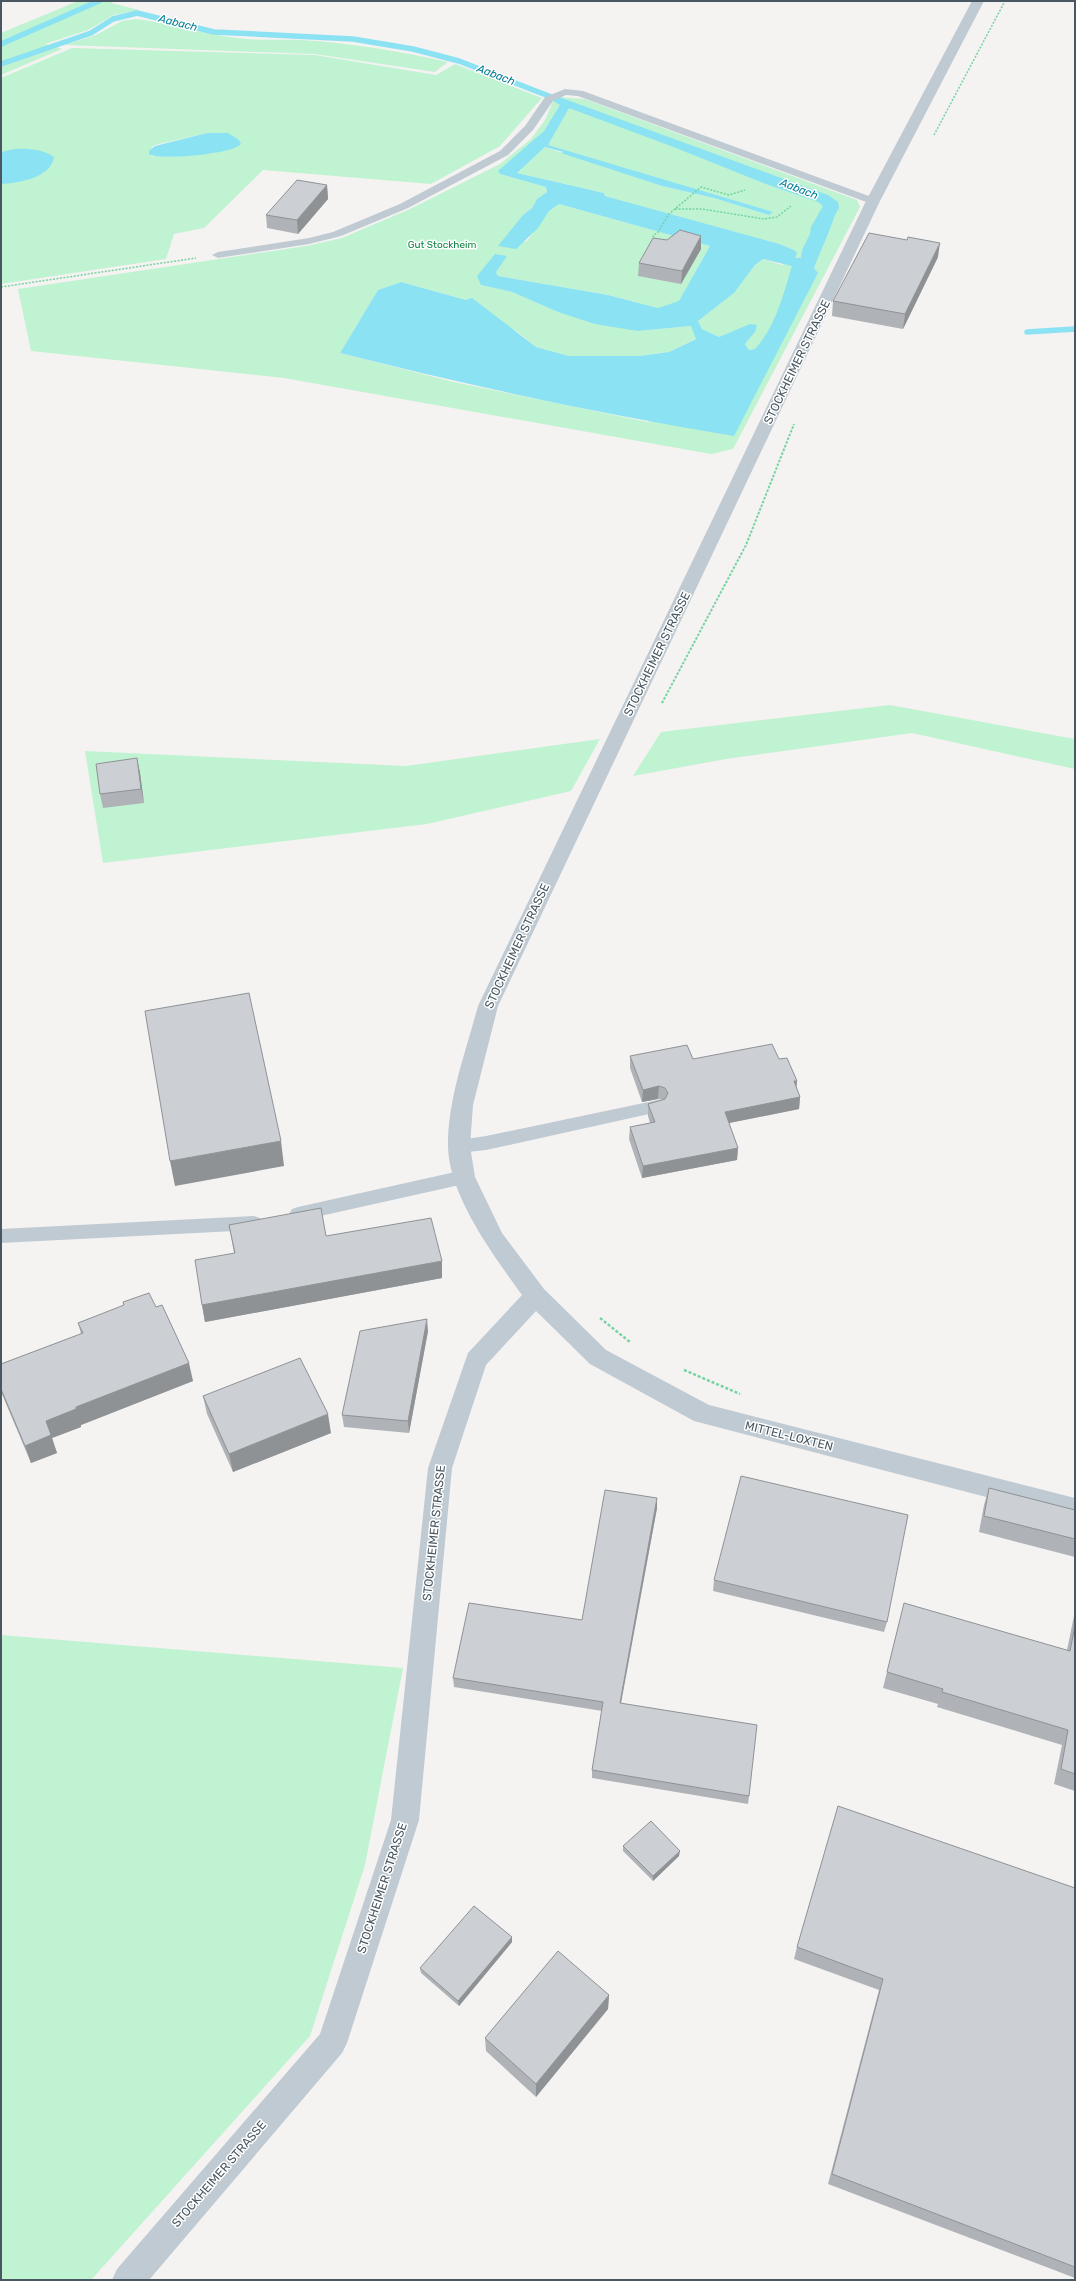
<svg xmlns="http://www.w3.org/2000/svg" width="1076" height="2281" font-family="Rubik,sans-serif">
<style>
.green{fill:#c0f3d1;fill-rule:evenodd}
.water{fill:#8ae2f3;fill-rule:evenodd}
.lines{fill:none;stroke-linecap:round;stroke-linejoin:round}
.stream{stroke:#8ae2f3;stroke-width:5.5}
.path-far2{stroke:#75d4a1;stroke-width:1.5;stroke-dasharray:2 1.5;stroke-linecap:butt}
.path-far1{stroke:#75d4a1;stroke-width:2;stroke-dasharray:2.5 1.5;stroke-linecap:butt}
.path{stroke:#75d4a1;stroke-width:2.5;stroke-dasharray:3 2;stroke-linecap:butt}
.lane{fill:#bfcad2;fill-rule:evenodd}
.street{fill:#bfcad2;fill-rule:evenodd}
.wall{fill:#afb3b7}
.shaded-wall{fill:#8f9295}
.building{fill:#ccd0d5;stroke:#8f9295}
.labels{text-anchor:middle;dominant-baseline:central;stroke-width:3;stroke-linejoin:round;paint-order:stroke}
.far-park-label{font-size:10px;fill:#118545;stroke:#fff}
.far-water-label{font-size:11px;font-style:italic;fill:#058098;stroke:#fff}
.street-label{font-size:12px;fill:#485761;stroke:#fff}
</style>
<rect width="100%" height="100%" fill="#f5f2f2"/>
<path class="green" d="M78,1H114L111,3L139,10L114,15L88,30L45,44L62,49L1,75V33Z
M136,19C170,23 203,34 237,38C258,41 280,39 301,40C352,43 398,51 448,62L435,72L315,54L65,45L96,35L122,21Z
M72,48L315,55L436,75L455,64L542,98L500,146L431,184L263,170L204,228L174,234L166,259L1,284V184L28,179L44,172L4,151L1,152V78ZM207,133H228L215,153L169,157L151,156L152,147L155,145Z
M559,97L585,99L857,200L860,207L733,449L711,454L284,378L31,351L18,289L306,246L342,238L410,209L500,164L531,139L545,120L553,101ZM561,105L568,109L547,145L772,212L769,215L714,198L662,186L545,147L517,173L604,193L605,196L778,244L794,250L795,258L782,265L763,259L755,265L734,293L698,321L702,329L719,337L750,325L755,332L745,344L749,350L755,349L648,422L454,382L340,353L378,290L401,282L466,300L519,333L536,347L569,356H639L669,352L697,338L691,326L638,331L558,312L512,292L481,285L496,272L498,276L608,295L658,308L679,302L710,246L559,204L549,211L527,241L499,246L523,215L532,208L537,199L547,192L546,187L500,174L544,131Z
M890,705L1075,739V769L912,733L726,759L633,776L661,732Z
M600,739L571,791L427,824L103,863L85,751L406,766Z
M1,1635L403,1668L365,1865L310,2036L91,2280H1Z"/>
<path class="water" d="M559,97L828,195L838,202L839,208C834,215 834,219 831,226C826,240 819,254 814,268L818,273L734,436C601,414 470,386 340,353L378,290L401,282L466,300L472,298L536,347L569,356H639L669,352L696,339L691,326L638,331L595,324L558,312L512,292L481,285L477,276L495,254L507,256L496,272L498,276L608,295L658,308L679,301L710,246L559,204L549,211L538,228L516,249L498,246L523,215L532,208L537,199L547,192L546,187L500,174L498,171L544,131L560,105L553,101ZM569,108L676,148L766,184L818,202L823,206L811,227L810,234L802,250L801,258H795L797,253L794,250L779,244L605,196L604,193L517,173L545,147L563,152L561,153L662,186L714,198L769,215L773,212L548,145ZM763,259L792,266C783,295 776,326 755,349L749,350L745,344L755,332L757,325L750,324L719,337L702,329L698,321L734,293L755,265Z
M207,133H228L239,140L241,144C234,154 158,161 149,154V151L155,146Z
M14,149C28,148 42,149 54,157C51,178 18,183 1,184V152Z"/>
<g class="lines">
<path class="stream" d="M1,44L99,1
M1,64L91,33L113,19L137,13L214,32L353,39L413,49L459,61L559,100
M1027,332L1075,329"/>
<path class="path-far2" d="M934,135L1005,1
M675,209H702L764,219L777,217L791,206
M656,240L653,236L658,232L669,214L701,187L729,195L745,190
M1,287L196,258"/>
<path class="path-far1" d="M662,703L746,545L794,424"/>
<path class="path" d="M600,1318L630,1342
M684,1370L740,1394"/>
<path class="lane" d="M565,89L583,91L877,199L878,201L873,204L869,203L578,96L566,95L553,101L533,130L508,155L408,208L341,236L309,244L218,258L212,255L218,252L309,238L333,232L400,204L500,151L525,126L545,97Z
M658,1100L664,1102L666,1106L664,1110L658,1112L486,1150L459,1153L453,1151L450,1146L453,1141L486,1136Z
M464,1170L470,1172L473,1177L470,1182L464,1184L298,1221L292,1219L289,1214L292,1209L298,1207Z
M254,1216L260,1218L263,1223L260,1228L254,1230L1,1243V1229Z"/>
<path class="street" d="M972,1H984L880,201L498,1006L473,1105L470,1146L475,1177L502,1233L544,1289L606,1350L709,1405L1075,1498V1520L694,1421L590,1364L536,1311L486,1365L452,1468L419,1820L347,2043L342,2053L149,2280H112L117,2269L320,2034L391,1820L428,1468L468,1353L522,1295C494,1256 448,1195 448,1145C448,1098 466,1051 478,1006L866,201Z"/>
</g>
<path class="wall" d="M327,185L328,199L298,234L267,228L266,215Z
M701,236V249L681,284L638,276L639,263L667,240Z
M938,257L903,329L832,316L833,301Z
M137,758L140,773L144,803L103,808L100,794Z
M630,1056L693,1059H779L797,1081L796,1087L800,1097L799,1109L729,1123L738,1148L737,1160L642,1178L629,1139L630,1127L650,1123L648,1116V1104L663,1100L658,1099L642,1102L630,1068Z
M229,1225L326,1236L442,1278L205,1322L202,1305L234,1253Z
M123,1302L156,1307L193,1381L81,1425V1427L52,1438L57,1453L31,1463L1,1392V1364L81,1334L78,1323L124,1306Z
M428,1331L409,1433L344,1427L342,1415Z
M203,1396L331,1433L233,1472L207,1414Z
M989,1488L1075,1510V1557L979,1532L984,1505Z
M657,1498V1508L621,1704L749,1796L748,1804L592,1778V1770L602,1711L454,1687L453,1678L582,1620Z
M714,1580L887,1622L884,1632L713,1591Z
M1075,1611V1791L1054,1784L1062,1745L937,1707L938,1704L883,1688L900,1619L1067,1650Z
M623,1846L679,1856L653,1881L623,1851Z
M1075,1888V2278L828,2184L879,1990L794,1959L797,1947Z
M512,1937V1942L459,2006L421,1973L420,1968Z
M609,1995L608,2009L536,2097L486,2051L485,2038Z"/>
<path class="shaded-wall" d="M327,185L328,199L298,234L297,220Z
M701,236V249L681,284L682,271Z
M940,243L938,257L903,329L905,314Z
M137,758L140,773L144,803L141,789Z
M794,1081H797L796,1093Z
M659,1086L658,1099L642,1102L643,1090Z
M800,1097L799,1109L724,1124L725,1112Z
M281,1141L284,1166L175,1186L170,1161Z
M738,1148L737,1160L642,1178L643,1166Z
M442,1261V1278L205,1322L202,1305Z
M427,1319L428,1331L409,1433L408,1421Z
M189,1363L193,1381L81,1425V1427L52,1438L57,1453L31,1463L25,1446L46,1421L76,1407Z
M328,1414L331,1433L233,1472L229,1454Z
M657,1498V1508L619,1712L620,1703Z
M680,1851L679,1856L653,1881V1876Z
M512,1937V1942L459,2006L458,2001Z
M609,1995L608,2009L536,2097V2084Z"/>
<path class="building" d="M297,180L327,185L297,220L266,215Z
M680,230L701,236L682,271L639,263L653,238L667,240Z
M869,233L907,240L908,237L940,243L905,314L833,301Z
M137,758L141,789L100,794L96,764Z
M249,993L281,1141L170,1161L145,1011Z
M772,1044L779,1059L787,1058L797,1081H794L800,1097L725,1112L738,1148L643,1166L630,1127L655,1122L648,1104L665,1099L668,1093L665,1088L659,1086L643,1090L630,1056L687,1045L693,1059Z
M321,1208L326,1236L431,1218L442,1261L202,1305L195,1260L235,1253L229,1225Z
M149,1293L156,1307L162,1305L189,1363L76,1407V1409L46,1421L51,1435L25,1446L1,1389V1364L83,1333L78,1323L124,1305L123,1302Z
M427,1319L408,1421L342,1415L360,1331Z
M300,1358L328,1414L229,1454L203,1396Z
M741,1476L908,1515L887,1622L714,1580Z
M989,1488L1075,1510V1539L984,1516Z
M605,1490L657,1498L620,1703L757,1725L749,1796L592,1770L603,1702L453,1678L469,1603L582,1620Z
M904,1603L1070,1651L1075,1626V1774L1061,1769L1068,1730L942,1692L943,1689L887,1672Z
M838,1806L1075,1888V2267L832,2174L883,1979L797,1947Z
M651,1821L680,1851L653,1876L623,1846Z
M474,1906L512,1937L458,2001L420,1968Z
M558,1951L609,1995L536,2084L485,2038Z"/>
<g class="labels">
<g class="far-park-label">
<text x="442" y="245">Gut Stockheim</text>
</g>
<g class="far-water-label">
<text transform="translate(178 23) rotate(14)">Aabach</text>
<text transform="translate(496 75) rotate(21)">Aabach</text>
<text transform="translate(799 189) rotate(21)">Aabach</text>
</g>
<g class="street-label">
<text transform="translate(797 362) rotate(-64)">STOCKHEIMER STRASSE</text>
<text transform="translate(657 654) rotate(-64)">STOCKHEIMER STRASSE</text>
<text transform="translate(517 946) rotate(-65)">STOCKHEIMER STRASSE</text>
<text transform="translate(789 1436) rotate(14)">MITTEL-LOXTEN</text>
<text transform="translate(434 1533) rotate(-84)">STOCKHEIMER STRASSE</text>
<text transform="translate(382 1888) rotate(-72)">STOCKHEIMER STRASSE</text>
<text transform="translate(219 2174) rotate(-49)">STOCKHEIMER STRASSE</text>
</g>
</g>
<rect width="1076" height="2281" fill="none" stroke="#485761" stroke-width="4"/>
</svg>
